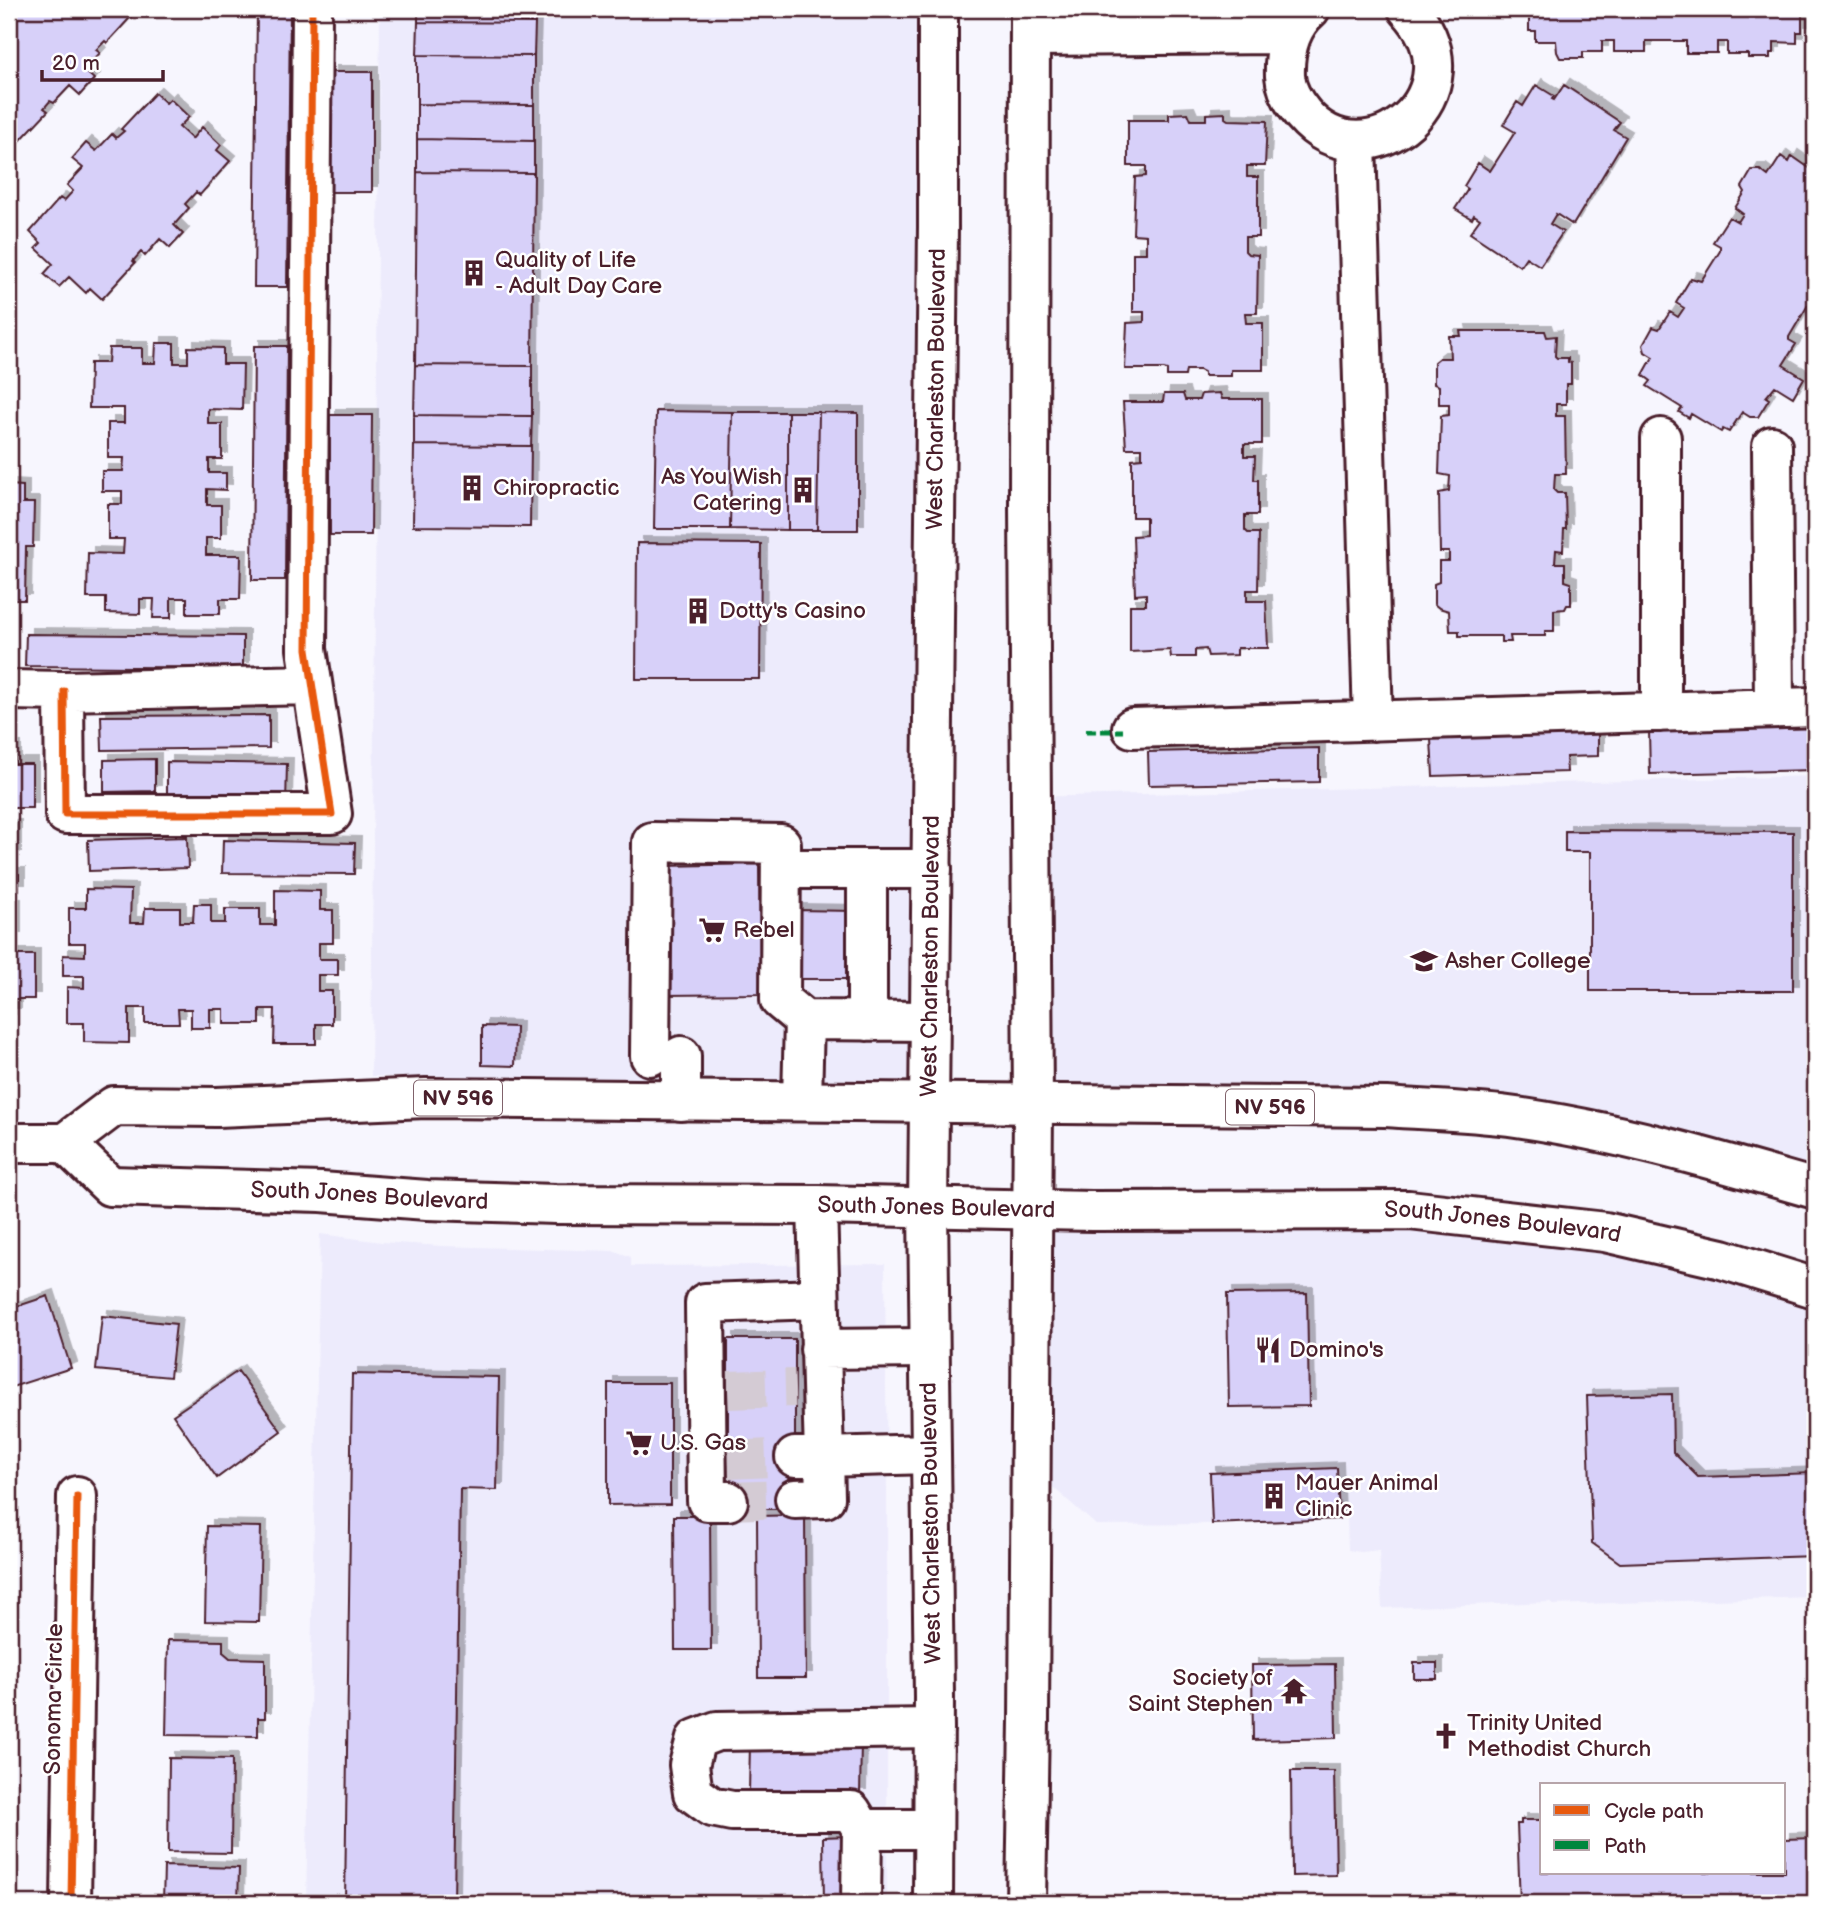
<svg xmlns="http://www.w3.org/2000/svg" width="1824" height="1912" font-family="'Balsamiq Sans',sans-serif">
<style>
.built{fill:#edebfc}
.building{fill:#d7d0f9;stroke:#4a1f2b;stroke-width:2;filter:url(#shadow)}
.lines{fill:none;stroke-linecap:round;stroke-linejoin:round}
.minor-tunnel{stroke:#d4cbd4;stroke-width:38;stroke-dasharray:38 19;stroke-linecap:butt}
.minor-casing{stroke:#4a1f2b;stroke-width:44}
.major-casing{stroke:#4a1f2b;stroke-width:44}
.minor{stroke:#fff;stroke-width:38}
.major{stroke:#fff;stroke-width:38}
.quiet{stroke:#00873e;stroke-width:5;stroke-dasharray:10 5;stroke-linecap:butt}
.cycleway-casing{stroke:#fff;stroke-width:11}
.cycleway{stroke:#e8590c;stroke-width:7}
.labels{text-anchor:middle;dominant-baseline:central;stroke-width:5;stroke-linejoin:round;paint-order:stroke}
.shield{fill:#fff;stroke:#80626b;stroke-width:2}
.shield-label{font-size:21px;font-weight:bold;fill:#4a1f2b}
.poi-label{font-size:23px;fill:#4a1f2b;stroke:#fff;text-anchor:start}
.street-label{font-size:23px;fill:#4a1f2b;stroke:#fff}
</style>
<defs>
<filter id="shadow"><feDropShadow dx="6" dy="-6" stdDeviation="0" flood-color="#0004"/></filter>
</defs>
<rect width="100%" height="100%" fill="#f7f6fe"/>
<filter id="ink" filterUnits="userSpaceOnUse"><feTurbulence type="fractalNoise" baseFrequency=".0143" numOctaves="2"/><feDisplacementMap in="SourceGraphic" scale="14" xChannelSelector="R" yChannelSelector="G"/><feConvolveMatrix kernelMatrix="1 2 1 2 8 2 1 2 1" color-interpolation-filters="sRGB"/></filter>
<g filter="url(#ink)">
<path class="built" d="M380,9H938L930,1101L371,1076Z
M1815,776V1189L1583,1130L1033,1105L1031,797Z
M1032,1210H1409L1815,1289V1597L1552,1605V1602L1382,1608L1379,1550L1361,1552L1348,1550L1347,1517L1212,1524L1096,1525L1031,1468Z
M320,1234L382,1242L442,1246L615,1251L631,1257V1266L885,1264L887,1496V1903H306Z"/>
<path class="building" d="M9,9H138L107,43L105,41L96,50L100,53L84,70L94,79L80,95L70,86L54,103L50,101L44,108L48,111L13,148L9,144Z
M257,9H290L287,287H254Z
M418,9H535V23L418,22Z
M1529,9H1802V32H1797V43L1774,42V53H1770V58H1748V54H1727V42H1717V53H1686V41H1646V52H1614V41H1602V52H1583V58H1560L1557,52L1556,41H1535V31H1529Z
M418,22L535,23L534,56L417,55Z
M417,55L534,56V105L417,104Z
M331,72H372V192H331Z
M1536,85L1554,96L1552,99L1554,100L1564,85L1620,122L1614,130L1626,137L1573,225L1556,214L1550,224L1563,232L1540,266L1526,257L1520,266L1470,233L1480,219L1474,215L1472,219L1455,209L1468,189L1464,186L1478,163L1490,171L1515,132L1503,125L1517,102L1523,106Z
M155,93L166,103L170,99L189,117L179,127L192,139L202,127L221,145L217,150L230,161L200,195L196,192L185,204L189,208L174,225L183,234L170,248L160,239L145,256L141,252L133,261L135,263L102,299L90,288L86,293L69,277L59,287L44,274L53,264L36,248L41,243L30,232L60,198L64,201L73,191L67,185L83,168L72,159L86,143L96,151L112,134L116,138L124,131L121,129Z
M417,104L534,105V141L417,139Z
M1188,113L1191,120H1206V114L1225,113V118L1228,120L1267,121L1265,166H1247V177H1258V237H1245V251L1248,254L1258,255L1257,313H1245L1246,323H1263V370H1231V376H1204V372L1200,370H1186L1185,376H1167V370L1164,369H1125L1127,323L1144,322V312H1133V253H1146V235L1133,234L1135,177L1146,176V166H1128V120H1169V114Z
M417,139L534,141V173L417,172Z
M1781,156L1789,162L1792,156L1815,172V306L1808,305L1789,337V340L1796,344L1783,365L1804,378L1793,397L1775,386L1766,397L1769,399L1758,417H1750L1742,412L1729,432L1723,429L1721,432L1691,414L1689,418L1679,412L1682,408L1647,386L1651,381L1643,375L1653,357L1645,352L1643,345L1653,327L1659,329L1670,312L1678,317L1684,308L1676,303L1691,278L1701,281L1720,251V246L1713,242L1729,217L1738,222L1743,214L1735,208L1745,192L1742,187L1752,170H1760L1768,176Z
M417,172L534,173L532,366L415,365Z
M1460,331H1545L1547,337L1556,336L1555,356L1557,358H1568V362L1571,363V384H1566V404H1556V416H1565L1566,474H1555L1554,490L1557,493H1565L1566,529H1564L1563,551L1556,550L1555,563H1565V581L1571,583V605H1567L1565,609L1554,610V631H1545V636H1510L1511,642H1501V636H1459V631H1450L1449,611L1439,608L1434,604V584L1439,582V561H1449V552H1440L1439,493L1449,491L1450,476L1439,474L1441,416L1449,415V404H1439V386L1434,384V362L1439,358H1450L1449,336H1461Z
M156,343H174V363H188V347L223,348V364H243L242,410L208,409V424H222V459H209V473H226V490L207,489V505H221V538H206V555H241L240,599H220V614H187V598H171V618H153L154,599H140V614L106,613V598H87L88,553L123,554L124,539H108V504H122V491H102V471H123L124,458H108V423H124V408H89L90,363H108L109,348H142V363H155Z
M254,346H287L285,580H252Z
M415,365L532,366V416L414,415Z
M1220,393L1222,399H1262V444H1244V456H1255L1254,480H1258V515H1245V530L1248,533H1259L1258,590H1247V601H1266L1268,648H1237V655L1208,656L1206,649L1195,650V657H1171L1170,650L1130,652V605H1146V594L1135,595L1133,536L1146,535V517H1132V459L1142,458V448H1126L1123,402H1163L1164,394H1183L1185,400H1199L1201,394Z
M656,411L732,412L730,529H654Z
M732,412H788V530L730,529Z
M788,412H819L817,530H788Z
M819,412L858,413V530H817Z
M330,415H372L371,535H330Z
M414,415L532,416L531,446L414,445Z
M414,445L531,446L530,527L413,526Z
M9,485L23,486V503H34L33,547H26L25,600H9Z
M637,543L761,544L760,679H636Z
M26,634L243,636V668L25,666Z
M269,715V748L102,750L101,716Z
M1815,728V770L1650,774L1649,731Z
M1598,734V756L1566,757L1567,772L1433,776L1431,739Z
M9,748H15V764H32V808H9Z
M1319,748V782L1149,785L1148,752Z
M155,759V791L104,792V760Z
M167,762L287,764L286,804L167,802Z
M9,826H15V857H9Z
M1565,831L1793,832V991H1590V852H1565Z
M187,837L188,868L89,871L88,840Z
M223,840L355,843L354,874L222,873Z
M759,864L760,994L666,995L664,866Z
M9,874H19V890H9Z
M86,889L131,890L130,923H144L145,908H180V922H193L194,904H211V923H225V909H260V925H275V890L320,891V910H333V943H319V959H338V975H318V991H332V1024H316V1044H274L275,1009H260V1024H224V1009H210V1028H191V1009H178L179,1023H145V1008H129V1043L84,1042V1023H67V987L84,988V976H63V955L85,956V943H69V908H86Z
M9,905H15V939H9Z
M795,910L856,911L855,979H794Z
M9,955H34V999H15V1014H9Z
M482,1026L516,1027L515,1066L482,1065Z
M1307,1293L1309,1406L1229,1407L1227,1294Z
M48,1296L71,1368L9,1388V1309Z
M102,1316L176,1324L170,1377L96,1370Z
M728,1339H795V1509H728Z
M238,1371L281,1431L217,1478L173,1415Z
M352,1374L499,1377L497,1490L460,1489L454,1903H345Z
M608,1383H670V1504L608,1505Z
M1672,1394L1673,1452L1698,1477L1815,1473V1556L1620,1563L1592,1543L1587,1396Z
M1337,1468L1339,1519L1212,1524L1210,1473Z
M805,1515L806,1678H758L757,1516Z
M674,1516H710L711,1650H675Z
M207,1526L261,1527L259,1622L205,1621Z
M168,1640L223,1641V1652L230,1658L265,1659V1718H258V1736L166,1735Z
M1414,1663H1437V1679H1414Z
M1335,1664L1336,1738L1253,1740L1252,1665Z
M750,1743H861L860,1795L749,1793Z
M169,1758L232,1759L231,1853L168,1852Z
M1291,1771H1334L1336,1875L1292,1876Z
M1521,1820H1542V1872H1784V1839L1815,1838V1903H1520L1517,1824H1521Z
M848,1836L849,1903H824L823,1837Z
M164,1866L239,1868L238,1903H163Z"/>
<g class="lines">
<path class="minor-tunnel" d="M728,1390L795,1388
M728,1460L795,1457
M728,1501L795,1499"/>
<g class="minor-casing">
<path id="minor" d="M1310,9C1290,26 1284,50 1285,76C1286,90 1294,103 1303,114C1366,189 1485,91 1408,9
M1030,36L1291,34
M1356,141L1373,721
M1661,438V712
M1772,446L1774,708
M9,690L64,691L312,685
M64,691L65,814H332L307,649L312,9
M1132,728L1815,707
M781,869H932
M867,869V1021
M650,1056L652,842L781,844L780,1000L804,1020L930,1021
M681,1056V1101
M802,1100L804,1020
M817,1205L824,1457L930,1454
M820,1349L928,1348
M795,1457H824L825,1498L795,1499
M728,1501H707L705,1303L819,1299
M862,1829L851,1811H732L712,1807L693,1793L689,1765L696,1739L717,1731L934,1728
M71,1903L77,1496
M861,1903L862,1829H932"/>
</g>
<g class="major-casing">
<g id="major">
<path d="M9,1143H65L114,1106L217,1107L426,1098L1386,1107C1427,1110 1468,1111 1509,1116C1613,1130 1715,1160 1815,1189"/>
<path id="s1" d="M65,1143L110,1186L321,1192L427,1200L556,1204L817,1205L1092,1211L1409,1210L1605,1232L1722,1259L1815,1288"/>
<path id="s2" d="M933,1903L934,1697L928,1208L938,227V9"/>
<path d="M1026,1903L1029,1721L1033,1105L1029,505L1030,9"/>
</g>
</g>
<use href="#minor" class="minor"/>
<use href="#major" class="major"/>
<path class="quiet" d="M1086,731H1123"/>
<g class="cycleway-casing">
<path id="cycleway" d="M64,691L65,814H332L307,649L312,9
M71,1903L77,1496"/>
</g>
<use href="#cycleway" class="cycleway"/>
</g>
</g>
<defs>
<g id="building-bare" transform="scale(2.1)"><path d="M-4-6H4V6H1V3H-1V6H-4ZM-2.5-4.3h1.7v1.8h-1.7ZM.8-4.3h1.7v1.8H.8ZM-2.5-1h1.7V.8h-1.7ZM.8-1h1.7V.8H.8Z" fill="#4a1f2b" stroke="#fff" stroke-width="2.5" paint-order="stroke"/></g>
<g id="supermarket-bare" transform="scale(2.1)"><path d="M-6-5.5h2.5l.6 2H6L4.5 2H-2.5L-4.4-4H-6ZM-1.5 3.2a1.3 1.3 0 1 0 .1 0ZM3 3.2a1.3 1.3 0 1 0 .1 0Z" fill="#4a1f2b" stroke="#fff" stroke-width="2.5" paint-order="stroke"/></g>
<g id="university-bare" transform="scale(2.1)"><path d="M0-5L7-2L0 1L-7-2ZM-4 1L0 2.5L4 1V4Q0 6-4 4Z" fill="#4a1f2b" stroke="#fff" stroke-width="2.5" paint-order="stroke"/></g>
<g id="restaurant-bare" transform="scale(2.1)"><path d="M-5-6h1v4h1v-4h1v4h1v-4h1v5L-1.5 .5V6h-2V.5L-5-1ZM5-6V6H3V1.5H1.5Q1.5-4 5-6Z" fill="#4a1f2b" stroke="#fff" stroke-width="2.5" paint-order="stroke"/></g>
<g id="temple-bare" transform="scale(2.1)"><path d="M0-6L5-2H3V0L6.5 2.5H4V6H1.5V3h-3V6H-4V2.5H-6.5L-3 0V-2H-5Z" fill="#4a1f2b" stroke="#fff" stroke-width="2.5" paint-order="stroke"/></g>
<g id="church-bare" transform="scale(2.1)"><path d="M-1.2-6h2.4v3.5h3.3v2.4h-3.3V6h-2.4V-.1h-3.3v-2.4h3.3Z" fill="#4a1f2b" stroke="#fff" stroke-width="2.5" paint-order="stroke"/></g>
</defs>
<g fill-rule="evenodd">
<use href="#building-bare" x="474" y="273"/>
<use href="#building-bare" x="472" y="488"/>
<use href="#building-bare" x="803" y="490"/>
<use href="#building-bare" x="698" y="611"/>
<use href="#supermarket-bare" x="712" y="930"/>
<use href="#university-bare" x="1424" y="961"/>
<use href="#restaurant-bare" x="1268" y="1350"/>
<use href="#supermarket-bare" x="639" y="1443"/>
<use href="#building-bare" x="1274" y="1496"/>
<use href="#temple-bare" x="1294" y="1691"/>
<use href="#church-bare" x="1446" y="1736"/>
</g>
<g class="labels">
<g class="shield">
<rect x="414" y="1080.5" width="88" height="35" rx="5"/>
<rect x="1226" y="1089.5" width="88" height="35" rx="5"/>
</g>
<g class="shield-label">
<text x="458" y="1098">NV 596</text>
<text x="1270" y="1107">NV 596</text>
</g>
<g class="poi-label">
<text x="495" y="260">Quality of Life<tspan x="495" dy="26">- Adult Day Care</tspan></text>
<text x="782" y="477" text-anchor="end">As You Wish<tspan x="782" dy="26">Catering</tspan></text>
<text x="493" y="488">Chiropractic</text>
<text x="719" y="611">Dotty's Casino</text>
<text x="733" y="930">Rebel</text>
<text x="1445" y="961">Asher College</text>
<text x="1289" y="1350">Domino's</text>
<text x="660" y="1443">U.S. Gas</text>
<text x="1295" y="1483">Mauer Animal<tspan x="1295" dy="26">Clinic</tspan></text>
<text x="1273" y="1678" text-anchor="end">Society of<tspan x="1273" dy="26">Saint Stephen</tspan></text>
<text x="1467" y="1723">Trinity United<tspan x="1467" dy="26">Methodist Church</tspan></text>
</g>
<g class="street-label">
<text stroke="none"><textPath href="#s2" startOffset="1514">West Charleston Boulevard</textPath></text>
<text stroke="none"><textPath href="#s2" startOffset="947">West Charleston Boulevard</textPath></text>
<text stroke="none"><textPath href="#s1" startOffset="322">South Jones Boulevard</textPath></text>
<text stroke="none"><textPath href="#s1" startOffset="889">South Jones Boulevard</textPath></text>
<text stroke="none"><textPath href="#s1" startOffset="1456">South Jones Boulevard</textPath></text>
<text transform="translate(931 1523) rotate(-91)">West Charleston Boulevard</text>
<text transform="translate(54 1699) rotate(-89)">Sonoma Circle</text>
</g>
</g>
<rect width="1824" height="1912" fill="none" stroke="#fff" stroke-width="35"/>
<rect x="18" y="18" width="1789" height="1877" fill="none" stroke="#4a1f2b" stroke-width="2.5" filter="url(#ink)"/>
<rect x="1540" y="1783" width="245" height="91" fill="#ffffff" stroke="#b7a5aa" stroke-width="2"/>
<rect x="1554" y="1805" width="35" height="10" fill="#e8590c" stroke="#b7a5aa" stroke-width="2"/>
<text x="1604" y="1818" font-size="21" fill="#4a1f2b">Cycle path</text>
<rect x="1554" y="1840" width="35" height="10" fill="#00873e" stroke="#b7a5aa" stroke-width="2"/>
<text x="1604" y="1853" font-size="21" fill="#4a1f2b">Path</text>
<path d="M42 70v10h121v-10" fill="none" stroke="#4a1f2b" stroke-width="3.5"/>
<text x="52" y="70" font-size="21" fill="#4a1f2b" stroke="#ffffff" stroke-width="5" paint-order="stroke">20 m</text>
</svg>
